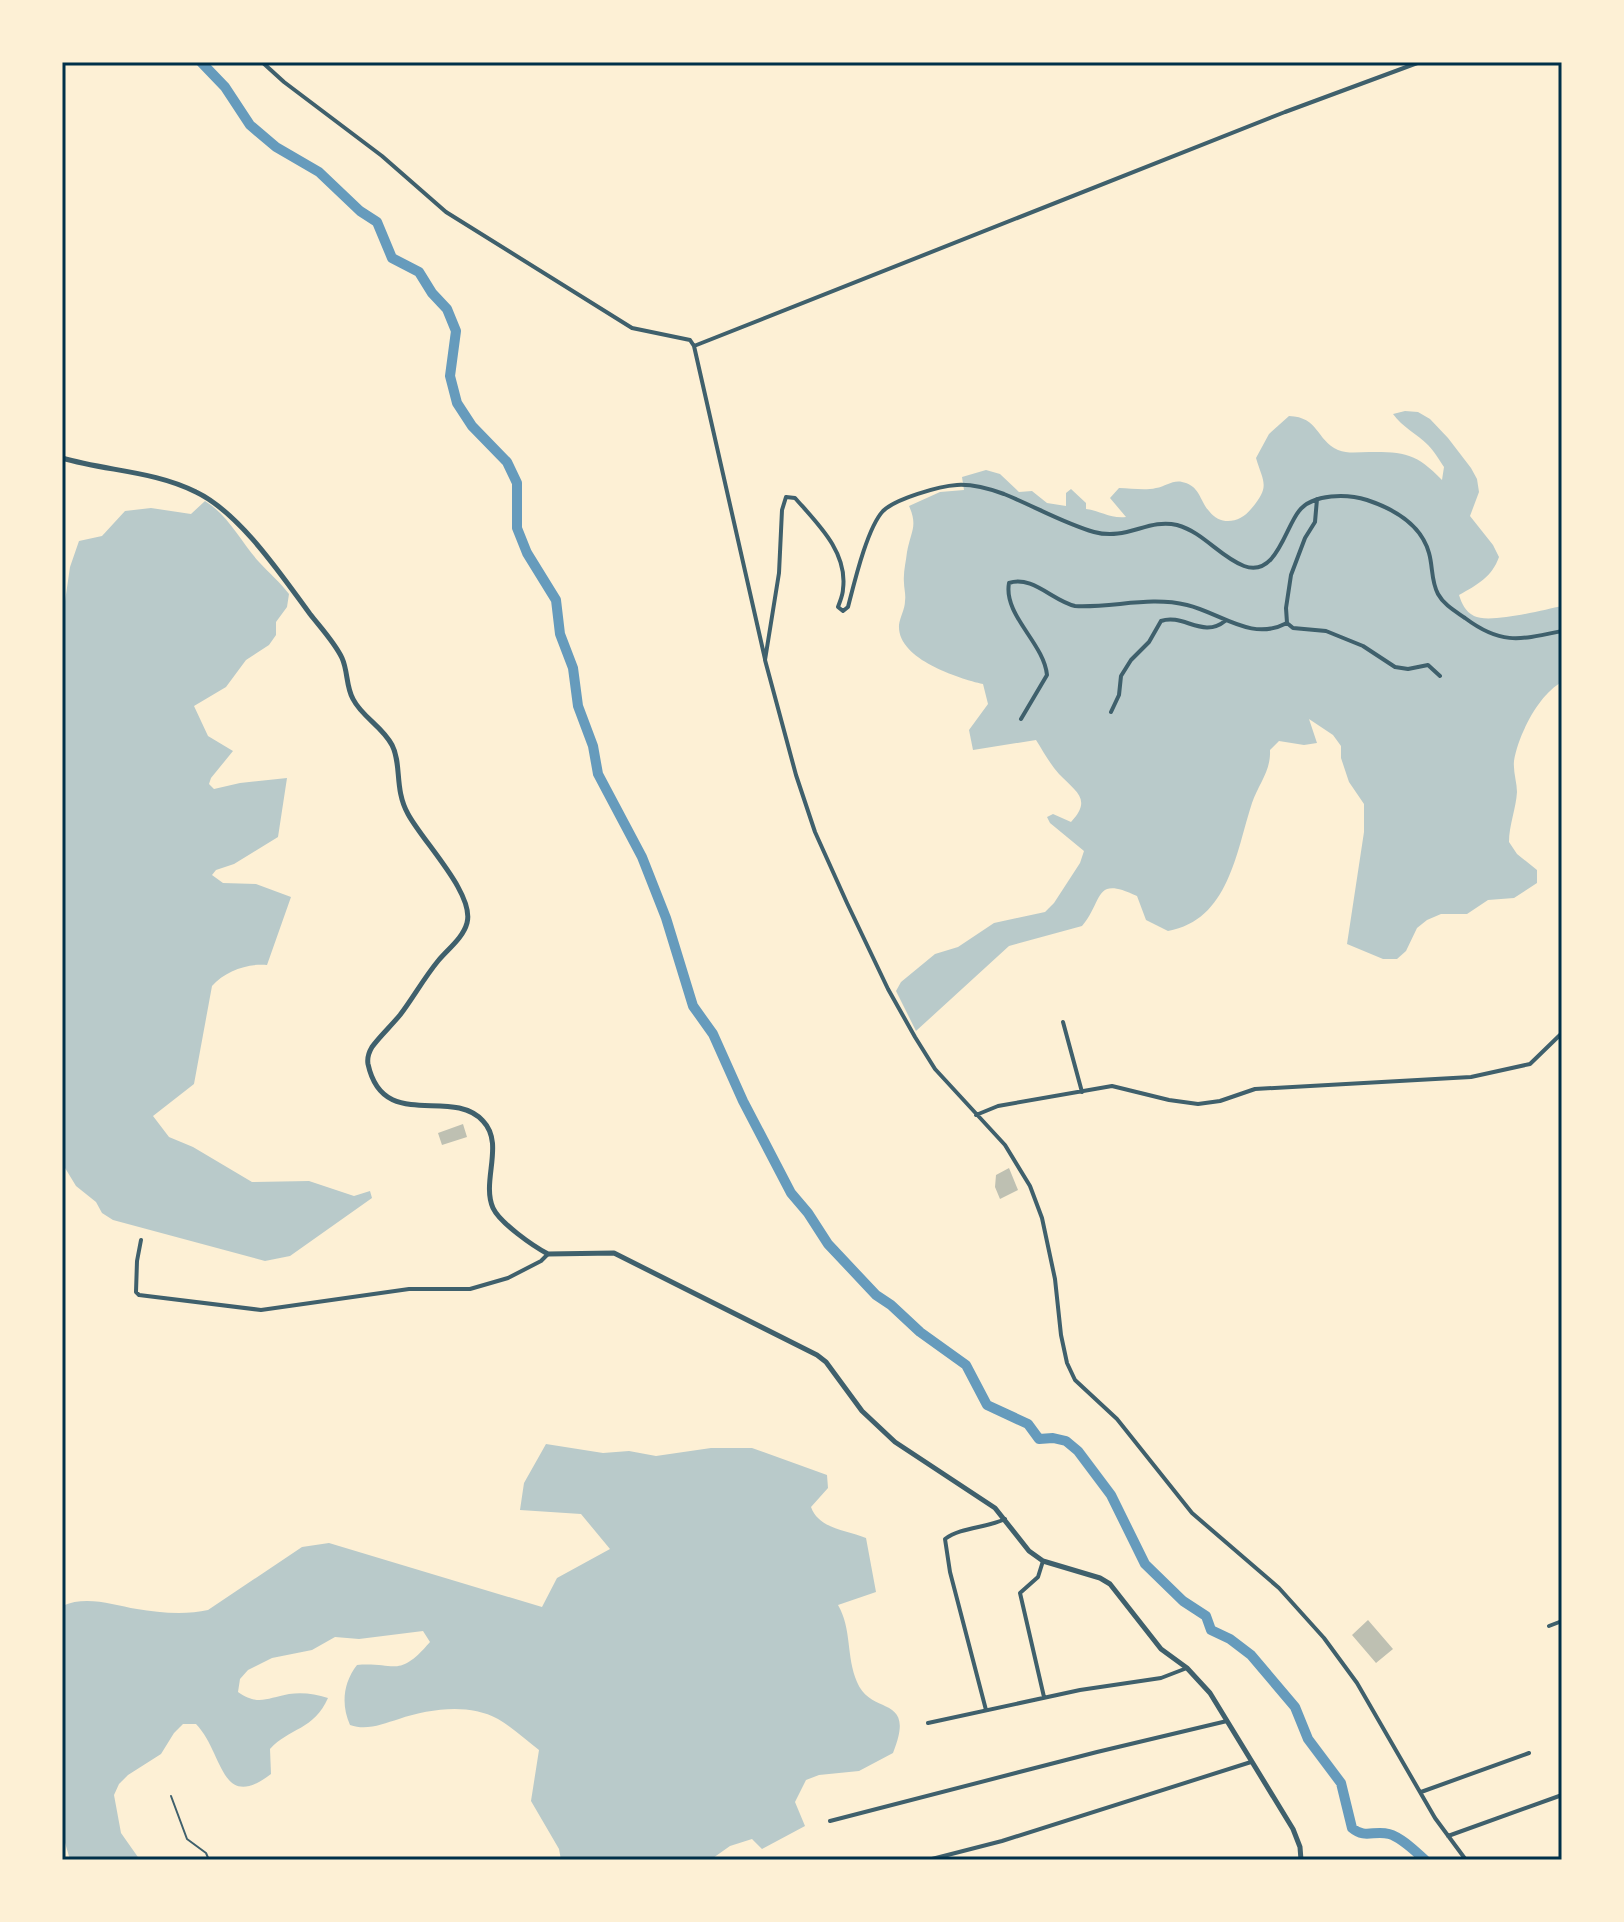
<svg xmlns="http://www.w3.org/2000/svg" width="1624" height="1922" font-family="Arial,sans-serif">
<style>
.green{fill:#b9caca}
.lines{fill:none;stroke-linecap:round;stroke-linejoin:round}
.canal{stroke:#669bbc;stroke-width:10}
.building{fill:#bec0b2}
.service{stroke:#3f606c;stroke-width:2}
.minor{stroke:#3f606c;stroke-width:4}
.tertiary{stroke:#3f606c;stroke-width:5}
.neatline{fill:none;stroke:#003049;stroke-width:3}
</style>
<rect width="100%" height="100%" fill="#fdf0d5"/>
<path class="green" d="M1405,411L1418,412L1430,419L1448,438L1471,468L1477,479L1479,492L1470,516L1493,545L1499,557C1492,577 1477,585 1459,595C1462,604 1465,611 1474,616C1489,624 1543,610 1562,606V682C1539,694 1518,735 1514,761C1513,772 1517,782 1517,792C1516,809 1509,825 1509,842L1517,854L1537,870V883L1514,898L1488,900L1467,914H1441L1427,920L1417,928L1406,951L1397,959H1383L1347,944L1364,832V804L1349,782L1341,758V746L1333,735L1309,719L1317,743L1304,745L1279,741L1270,750C1271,771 1259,783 1252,803C1236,852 1229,920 1168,931L1146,920L1137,896C1093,875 1104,900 1082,926L1009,946L916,1031L896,991L901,982L935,954L958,947L994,923L1045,912L1054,903L1080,863L1084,851L1050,823L1047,817L1053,814L1071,822C1093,799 1075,791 1059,774C1050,764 1043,751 1036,740L973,750L969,730L988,704L983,684C958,678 897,659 899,625C900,617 905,609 905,601C906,595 904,588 904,583C903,572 906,562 907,552C911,531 918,526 909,506L940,492L964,490L962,477L986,470L1000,474L1019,492L1032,491L1047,503L1066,506V493L1071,489L1086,503V509C1101,511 1111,519 1126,517L1110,498L1119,488C1131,488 1144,491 1156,488C1167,486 1174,478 1186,483C1200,488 1200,501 1209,511C1221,527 1241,522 1251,509C1271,486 1263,482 1256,458L1269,434L1289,416C1319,417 1316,440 1338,450C1348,454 1359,452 1369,452C1405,452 1416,453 1442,480L1444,467C1439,460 1435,452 1428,445C1417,434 1402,427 1393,414Z
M205,501C229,516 241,542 259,562C269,573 280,582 289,594L287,607L276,622V635L269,645L246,660L226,687L194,706L208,736L233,751L211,778L209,784L214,789L240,783L287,778L278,837L234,864L216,870L212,875L223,883L256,884L291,897L267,965C248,963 225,971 212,986L194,1084L153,1116L169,1137L193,1147L252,1182L309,1181L354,1196L370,1191L372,1198L290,1256L265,1261L113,1220L102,1213L96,1202L76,1186L62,1163V622L70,567L79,541L102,536L125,511L151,508L191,514Z
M546,1444L603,1453L629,1451L656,1456L711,1448H752L827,1475L828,1488L811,1507C819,1529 846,1530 866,1538L876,1592L838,1605C852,1629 846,1656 857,1682C871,1717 917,1693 893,1753L859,1771L819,1775L806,1780L795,1802L805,1826L762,1849L752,1839L730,1846L713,1858L688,1860H561L559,1849L531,1801L539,1750C526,1740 512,1727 498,1719C468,1703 430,1709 399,1719C382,1724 367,1731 350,1725C341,1705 343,1683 357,1665C396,1662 398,1679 430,1642L423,1631L359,1639L335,1637L312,1650L272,1658L248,1670L240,1679L238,1692C258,1706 267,1698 289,1694C303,1692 315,1694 328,1698C314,1730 289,1728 270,1749L271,1774C220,1813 224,1753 196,1724H183L174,1733L161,1754L128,1775L119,1784L114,1795L121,1833L140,1860H70L62,1832V1606C87,1595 112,1605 137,1609C159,1613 187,1615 208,1610L302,1547L329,1543L542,1607L557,1578L610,1549L581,1514L520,1510L524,1483Z"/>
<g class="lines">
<path class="canal" d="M201,62L225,87L250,125L276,147L319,172L360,211L377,222L392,258L419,272L432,293L447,309L456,331L450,376L457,403L472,426L507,462L517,483V528L527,553L556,600L560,634L573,668L578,706L593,746L598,774L642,857L666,918L693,1006L713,1034L743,1101L791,1193L808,1213L828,1244L876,1295L891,1305L920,1332L966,1365L987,1405L1028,1424L1039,1439L1053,1438L1066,1441L1078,1451L1111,1495L1145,1564L1183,1601L1206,1616L1211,1630L1230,1639L1251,1655L1295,1707L1308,1739L1341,1783L1352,1828C1365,1839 1374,1830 1389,1834C1401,1837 1416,1852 1425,1860"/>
</g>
<path class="building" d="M463,1124L467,1137L442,1145L438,1133Z
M1009,1168L1018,1190L1000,1199L995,1187L996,1175Z
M1368,1620L1393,1649L1376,1663L1352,1635Z"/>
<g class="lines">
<path class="service" d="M171,1796L187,1839L206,1853L209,1860"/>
<path class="minor" d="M262,62L284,82L382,156L446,212L632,328L690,340L694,346L765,659
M694,346L1285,112L1420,62
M1287,623L1293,628L1326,631L1363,646L1395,667L1408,669L1428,665L1440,676
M1111,712L1119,695L1121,676L1131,660L1149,642L1161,621C1183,613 1203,639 1225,621
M1021,719L1047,675C1044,643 1003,615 1009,583C1032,575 1053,601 1075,606C1113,608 1149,596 1187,605C1221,613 1251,642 1287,623L1286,608L1291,575L1305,538L1315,522L1317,499
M1063,1022L1082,1092
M976,1115L998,1106L1112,1086L1169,1100L1198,1104L1220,1101L1255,1089L1471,1077L1530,1064L1562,1033
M141,1240L137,1261L136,1292L139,1295L261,1310L409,1289H470L508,1278L541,1261L548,1254
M1043,1561L1038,1577L1020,1593L1044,1697
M1549,1626L1562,1621
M986,1710L950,1572L945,1539C961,1527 987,1528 1005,1519
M928,1723L1080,1690L1161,1678L1187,1668
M1421,1792L1529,1753
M830,1821L1097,1752L1227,1721
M1448,1836L1562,1795
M928,1860L1002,1841L1251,1762
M1466,1860L1435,1818L1357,1683L1324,1638L1279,1588L1192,1513L1117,1419L1075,1380L1067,1363L1061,1335L1055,1279L1042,1218L1030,1186L1005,1145L935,1069L915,1037L888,989L847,903L815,832L796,775L765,660L779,573L782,510L786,497L795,498C817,523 848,552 843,589C843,595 840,601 838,607L843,611L848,607C854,584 867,528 883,511C895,499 939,486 957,485C972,484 990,489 1004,494C1034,506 1063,523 1094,532C1127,541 1148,518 1177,525C1203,532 1220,557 1244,566C1276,578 1285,528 1299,511C1313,493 1348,494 1367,500C1394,509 1421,524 1429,553C1433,567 1431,581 1438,594C1444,605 1455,611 1465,618C1501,645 1519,640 1562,631"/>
<path class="tertiary" d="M62,458C106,471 155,471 196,492C240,513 282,576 310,614C321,628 335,643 342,658C348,671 346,687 353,699C362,717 382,726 392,745C402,764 394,789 408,814C423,842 475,894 467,923C463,938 448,949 438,961C424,978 413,998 400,1015C391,1026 380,1036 372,1047C369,1052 367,1058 368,1064C383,1133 451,1086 483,1121C505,1144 481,1181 493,1208C500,1223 533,1246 548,1254L614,1253L817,1355L826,1362L862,1411L895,1442L995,1508L1029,1551L1043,1561L1100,1578L1110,1584L1161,1649L1187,1668L1210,1693L1293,1829L1300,1847L1301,1860"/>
</g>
<rect width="1624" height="1922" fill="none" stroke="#fdf0d5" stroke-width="128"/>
<rect x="64" y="64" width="1496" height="1794" class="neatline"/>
</svg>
